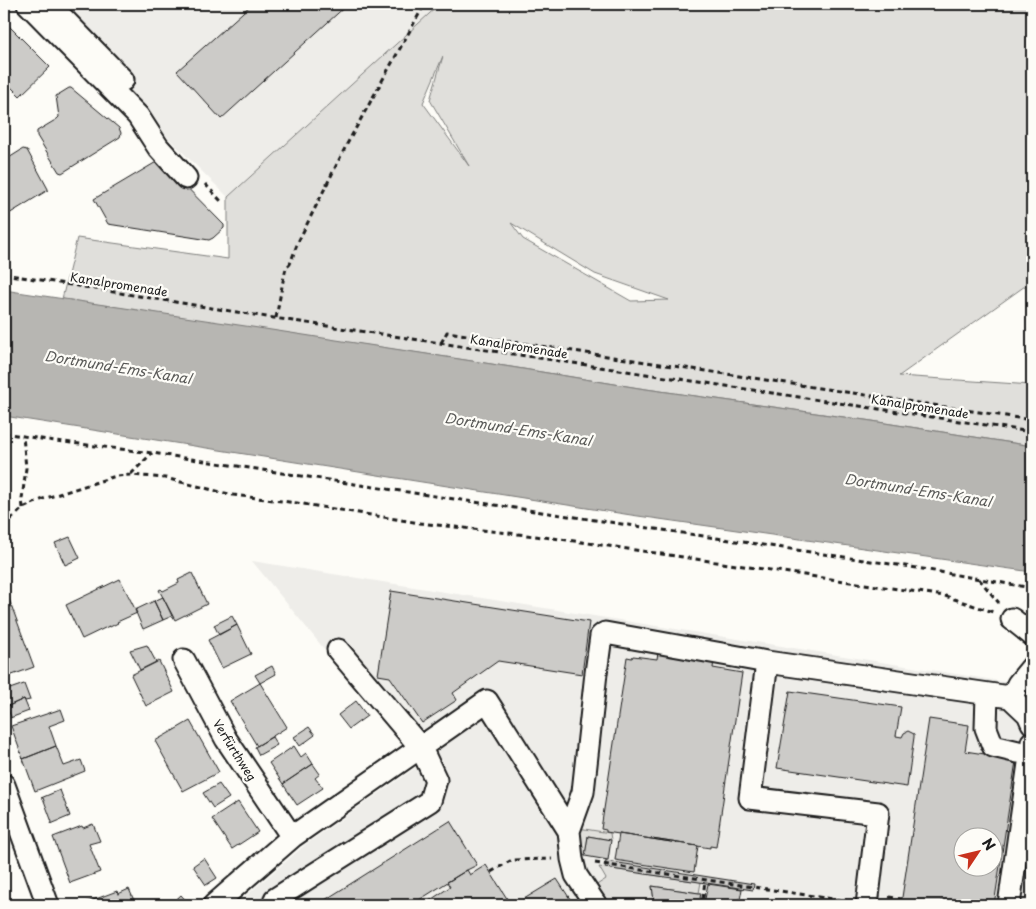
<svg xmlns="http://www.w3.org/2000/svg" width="1036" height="909" font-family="'Playpen Sans',sans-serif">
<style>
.built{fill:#eeede9;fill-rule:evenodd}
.green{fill:#e0dfdb;stroke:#7e7e7c;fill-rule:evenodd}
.water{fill:#b7b6b2;stroke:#797876}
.building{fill:#cccbc8;stroke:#1c1c1c;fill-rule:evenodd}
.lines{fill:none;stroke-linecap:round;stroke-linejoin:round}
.minor-casing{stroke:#1c1c1c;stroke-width:25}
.path{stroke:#1c1c1c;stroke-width:3;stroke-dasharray:5 4;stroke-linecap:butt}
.minor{stroke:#fdfcf7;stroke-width:21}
.labels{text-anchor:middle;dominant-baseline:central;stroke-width:4.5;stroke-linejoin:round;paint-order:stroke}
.street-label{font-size:12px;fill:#1c1c1c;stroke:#fdfcf7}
.water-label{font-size:14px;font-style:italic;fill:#5a5a58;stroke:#fdfcf7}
</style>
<rect width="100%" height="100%" fill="#fdfcf7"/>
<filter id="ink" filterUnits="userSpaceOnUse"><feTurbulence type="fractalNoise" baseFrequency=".02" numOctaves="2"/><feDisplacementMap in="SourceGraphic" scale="10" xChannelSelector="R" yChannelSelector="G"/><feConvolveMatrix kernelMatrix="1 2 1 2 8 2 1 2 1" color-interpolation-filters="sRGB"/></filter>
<g filter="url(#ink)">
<path class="built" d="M32,4H446L228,197Z
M252,561L1018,684L1032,687V905H235L306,844L418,766L411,755ZM964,836H994V866H964Z"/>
<path class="green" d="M440,4H1032V281L899,376L1032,385V446L872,421L639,388L511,367L62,299L77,238L228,259V197ZM443,56L430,100L469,166L423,103ZM511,223L595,274L669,300L631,301L523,239Z
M578,828L610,833L611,840L588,836L585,856L574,854Z
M599,867L701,882L699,893L652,886L654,901L665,903L664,905H603L592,888L606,879Z"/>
<path class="water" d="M4,290L252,327L511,367L639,388L872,421L1032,446V572L631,515L4,416Z"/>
<path class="building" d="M252,4H348L221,119L177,71Z
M4,21L50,67L20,96L4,80Z
M69,88H71L119,128L121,133L120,137L62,173L59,172L37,136V131L57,119L59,117L56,96Z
M23,149L27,150L48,189V190L4,217V161Z
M158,161H161L224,225V228L213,238L209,240L108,224L94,199Z
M70,537L80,558L65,565L55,543Z
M192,573L207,604L175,620L159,590L161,589L163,591L179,583L178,580Z
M120,579L137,613L117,622L118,623L110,627L109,626L82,639L66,605Z
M6,591L34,667L4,678V592Z
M391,591L589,622L582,674L498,661L453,693L457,700L422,723L390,677L378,675Z
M163,597L172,616L163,620L154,601Z
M154,601L163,620L143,629L135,610Z
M232,616L237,625L219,635L214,625Z
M237,625L251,654L222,668L208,640Z
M147,645L156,662L140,670L130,650Z
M658,652L714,660L713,668L742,673L716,847L710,846V848L606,832V830L601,829L627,657L632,658L633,656L657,659Z
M159,661L174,692L146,706L131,675Z
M272,666L276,674L260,683L255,675Z
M260,683L287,727L257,746L230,701Z
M24,684L30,700L25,701L24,699L6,707V705L4,698V691Z
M790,691L901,707L896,736L902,737L904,733L908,731L914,734V737L907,787L777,768Z
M24,699L29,711L10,718L11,717L7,707H6Z
M356,701L367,716L349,729L338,715Z
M61,709L65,720L49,726L56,746L23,759L11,726Z
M929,719L969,725L965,751L1017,759L1016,761L994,905H970L942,901L941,905H909L901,904ZM964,836H994V866H964Z
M190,721L219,772L183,791L155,741Z
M309,727L315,735L300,746L294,737Z
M272,737L277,745L259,755L255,747Z
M56,746L64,766L81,760L85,771L35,791L23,759Z
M294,746L301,757L306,753L313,764L283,784L269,763Z
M313,764L320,774L315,778L323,788L297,805L283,784Z
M219,784L229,798L213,808L203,793Z
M60,790L70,816L51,824L52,822L43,798H41Z
M238,802L258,832L232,849L212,819Z
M450,821L477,865L467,870L411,905H317Z
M93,824L100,841L89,844L100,872L70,883L53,837L82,826L83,828Z
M619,834L698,846L694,872L615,860Z
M588,836L611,840L608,860L585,856Z
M204,858L217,878L206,885L193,866Z
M606,861L754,884L753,890L605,868Z
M486,865L511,905H431L429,901L450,887L447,882L467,870L470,875Z
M557,879L572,902L579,897L584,905H514Z
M708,884L742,889L739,905H664L665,903L654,901L652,886L699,893H701L700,898L705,899Z
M129,889L136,905H80L117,891L118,894Z
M181,895L190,905H170Z"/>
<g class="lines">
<g class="minor-casing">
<path id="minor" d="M28,4L138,116L158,147L186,178
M49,4L123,80
M1012,619L1032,635
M184,660L226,739L292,837
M767,662L750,798L878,813L867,905
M987,694L986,728L993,746L1018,752
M1013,694L1018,684L1032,667
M4,785L48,905
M275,899L430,801L436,780L421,748L338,650
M214,905L292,837L487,701L569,831
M596,905L576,875L572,859L569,831L583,792L596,673L601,636L605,633L767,662L1010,697L1028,714L1032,723
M1009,905L1032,742"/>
</g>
<path class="path" d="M205,184L221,201
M4,274L267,317L1032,432
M276,318L283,281L286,268L290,264L298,242L347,144L423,7L427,4
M441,343L447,332L1032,420
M4,433L48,440L152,453L367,486L911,567L1032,588
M131,474L152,453
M23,508L22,499L26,468L23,436
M4,526L23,508L43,499L116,476L131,475L165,478L233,495L297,503L420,523L561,539L945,596L993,612
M979,579L999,603
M595,863L846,901
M491,872L512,860L552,859
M889,897L902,899
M703,898L705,880"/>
<use href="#minor" class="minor"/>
</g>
</g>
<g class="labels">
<g class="street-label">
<text transform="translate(119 284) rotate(9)">Kanalpromenade</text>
<text transform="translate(519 346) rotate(9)">Kanalpromenade</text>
<text transform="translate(920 406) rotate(9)">Kanalpromenade</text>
<text transform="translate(235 750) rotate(58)">Verfürthweg</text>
</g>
<g class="water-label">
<text transform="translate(118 367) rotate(9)">Dortmund-Ems-Kanal</text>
<text transform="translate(518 429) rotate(9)">Dortmund-Ems-Kanal</text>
<text transform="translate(918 490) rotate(9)">Dortmund-Ems-Kanal</text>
</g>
</g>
<rect width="1036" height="909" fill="none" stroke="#fdfcf7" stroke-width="20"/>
<rect x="10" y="10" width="1016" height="889" fill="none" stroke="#1c1c1c" stroke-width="2" filter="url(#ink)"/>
<g transform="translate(978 852) rotate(55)"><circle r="24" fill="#fdfcf7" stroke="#a3a29f"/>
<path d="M0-4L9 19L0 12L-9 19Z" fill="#c8321e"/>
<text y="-8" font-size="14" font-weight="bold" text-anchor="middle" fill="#1c1c1c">N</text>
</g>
</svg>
